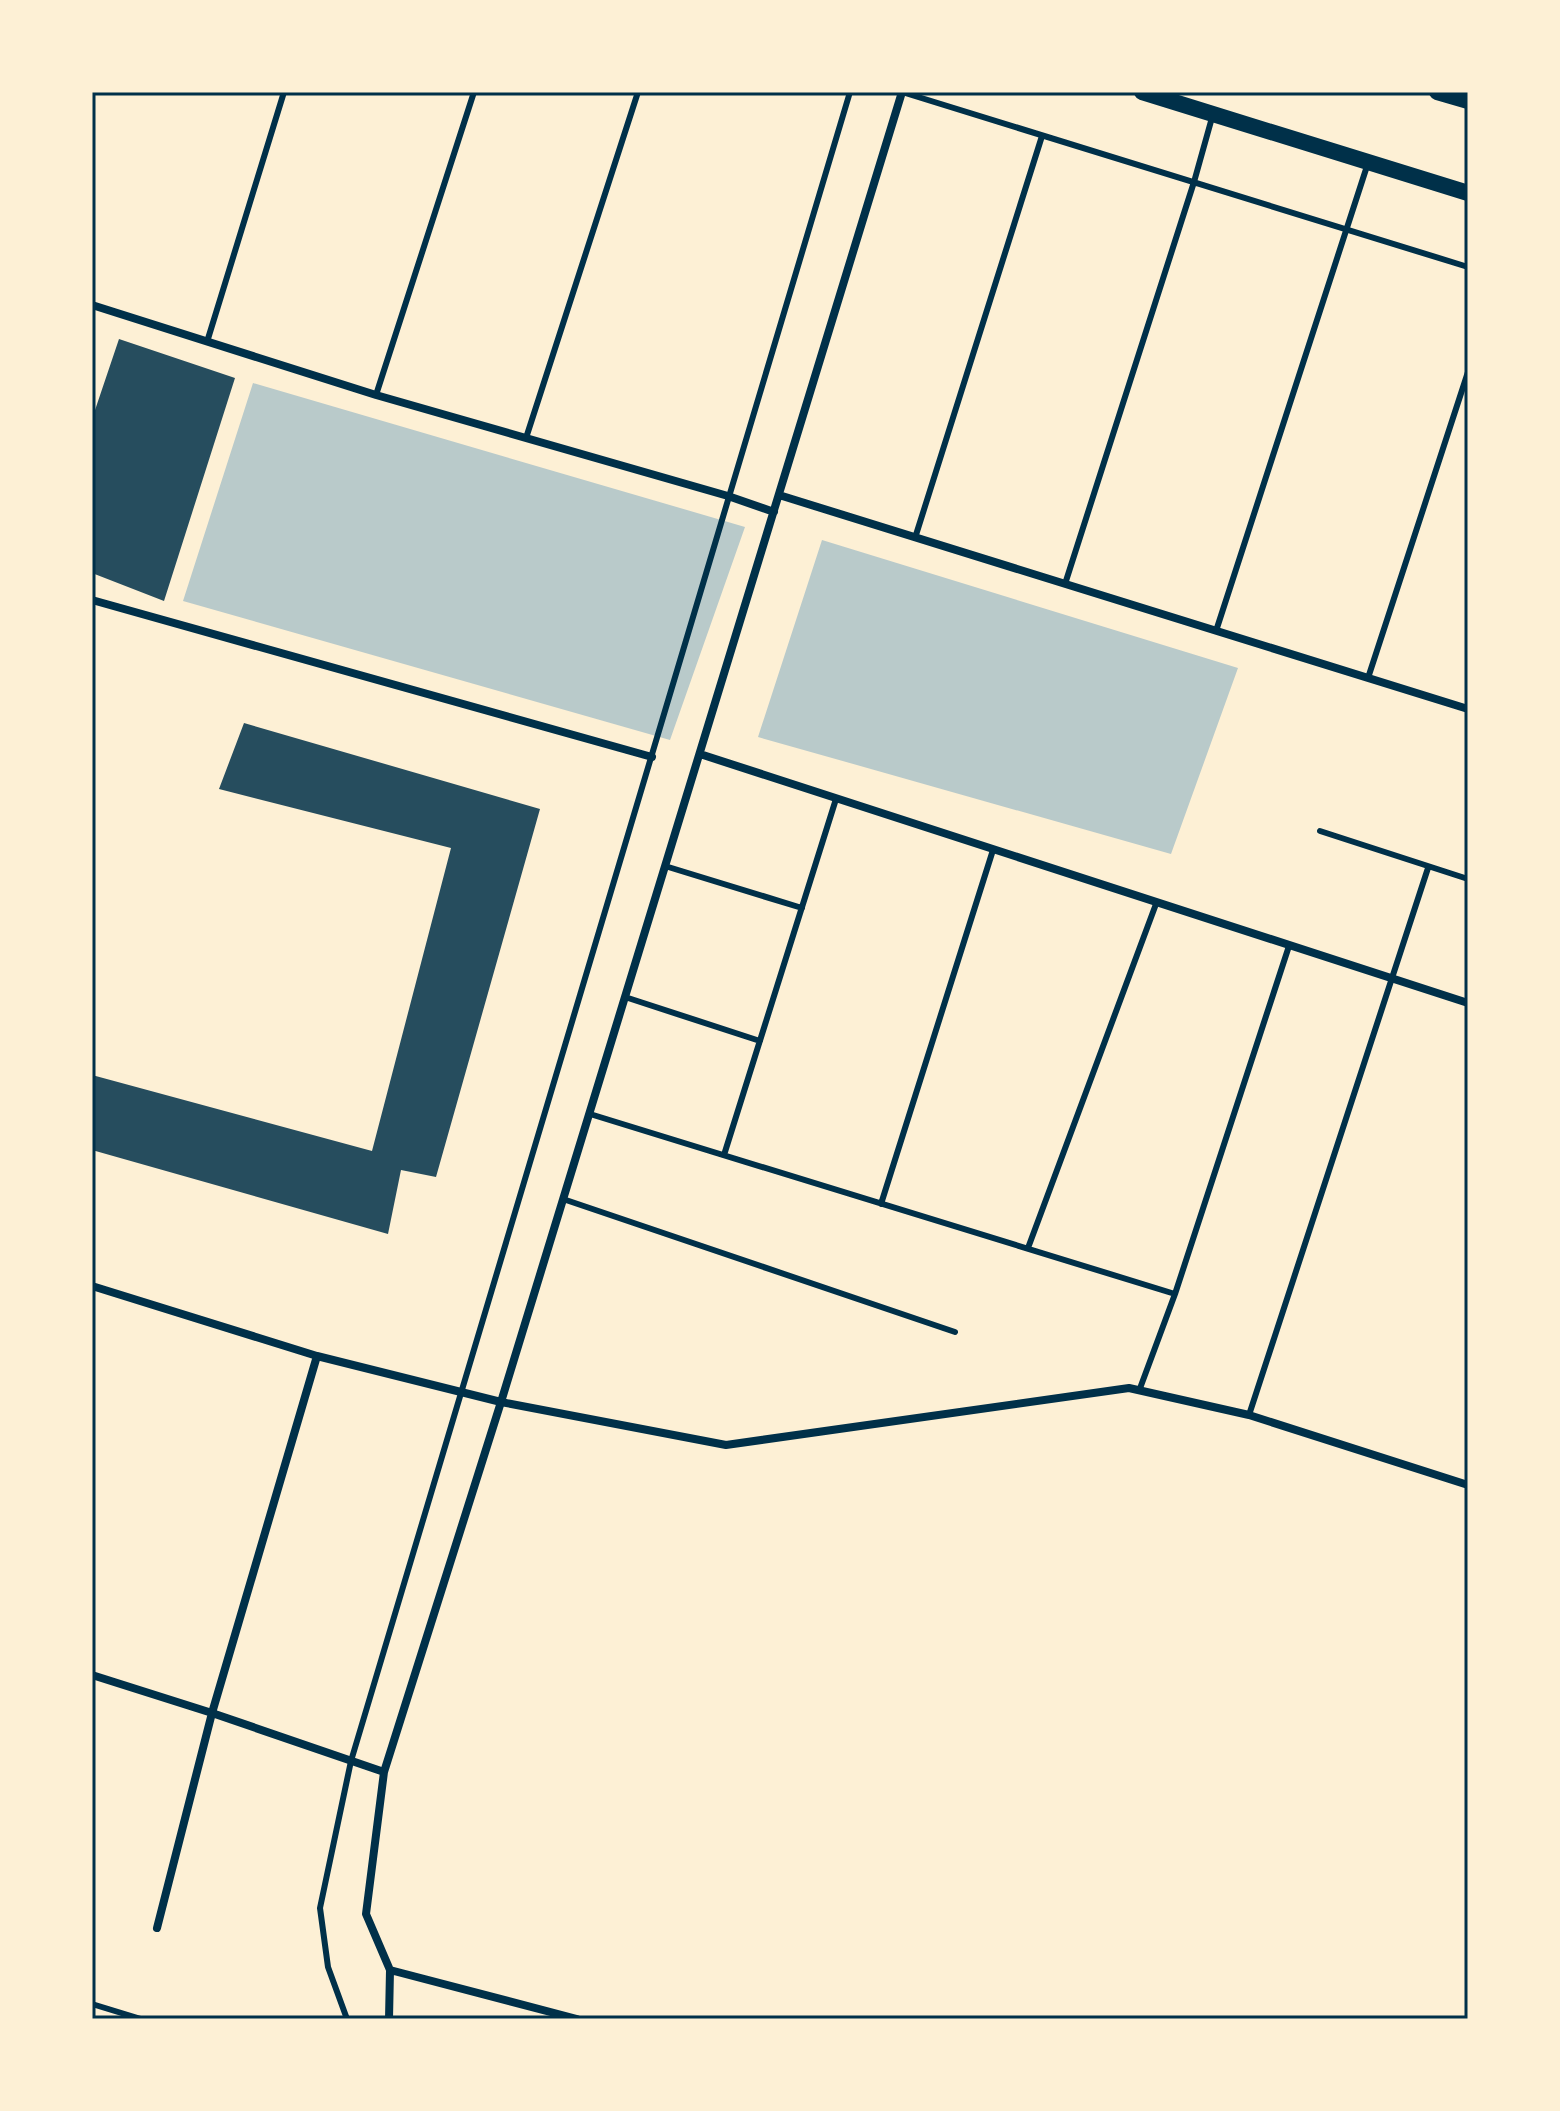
<svg xmlns="http://www.w3.org/2000/svg" width="1560" height="2111" font-family="Overpass,sans-serif">
<style>
.green{fill:#b9caca}
.building{fill:#264d5e}
.lines{fill:none;stroke-linecap:round;stroke-linejoin:round}
.service{stroke:#003049;stroke-width:6}
.minor{stroke:#003049;stroke-width:8}
.secondary{stroke:#003049;stroke-width:16}
.neatline{fill:none;stroke:#003049;stroke-width:3}
</style>
<rect width="100%" height="100%" fill="#fdf0d5"/>
<path class="green" d="M253,383L745,527L670,740L183,601Z
M822,540L1238,668L1171,854L758,737Z"/>
<path class="building" d="M119,339L235,378L164,601L92,573V419Z
M244,723L540,809L436,1177L401,1170L388,1234L92,1150V1075L372,1151L451,848L219,789Z"/>
<g class="lines">
<path class="service" d="M902,92L1468,267
M207,342L284,92
M376,395L474,92
M526,438L638,92
M915,538L1042,136
M1065,584L1194,182L1213,114
M1216,631L1368,163
M1368,678L1468,372
M1320,831L1468,879
M665,866L802,908
M625,997L760,1041
M590,1114L1175,1294
M724,1155L836,799
M563,1199L955,1332
M881,1204L993,850
M1028,1248L1156,904
M1139,1391L1175,1294L1289,946
M1249,1415L1428,868
M92,2004L141,2019
M347,2019L328,1967L320,1908L351,1761L850,92"/>
<path class="minor" d="M92,305L376,395L728,496L774,512
M779,495L1468,709
M92,600L652,757
M700,754L1468,1003
M92,1286L317,1356L501,1402L726,1445L1129,1388L1249,1415L1468,1485
M92,1675L212,1713L384,1772
M157,1928L212,1713L317,1356
M390,1970L577,2019
M389,2019L390,1970L366,1914L384,1772L501,1402L902,92"/>
<path class="secondary" d="M1142,92L1468,193
M1437,92L1468,101"/>
</g>
<rect width="1560" height="2111" fill="none" stroke="#fdf0d5" stroke-width="188"/>
<rect x="94" y="94" width="1372" height="1923" class="neatline"/>
</svg>
